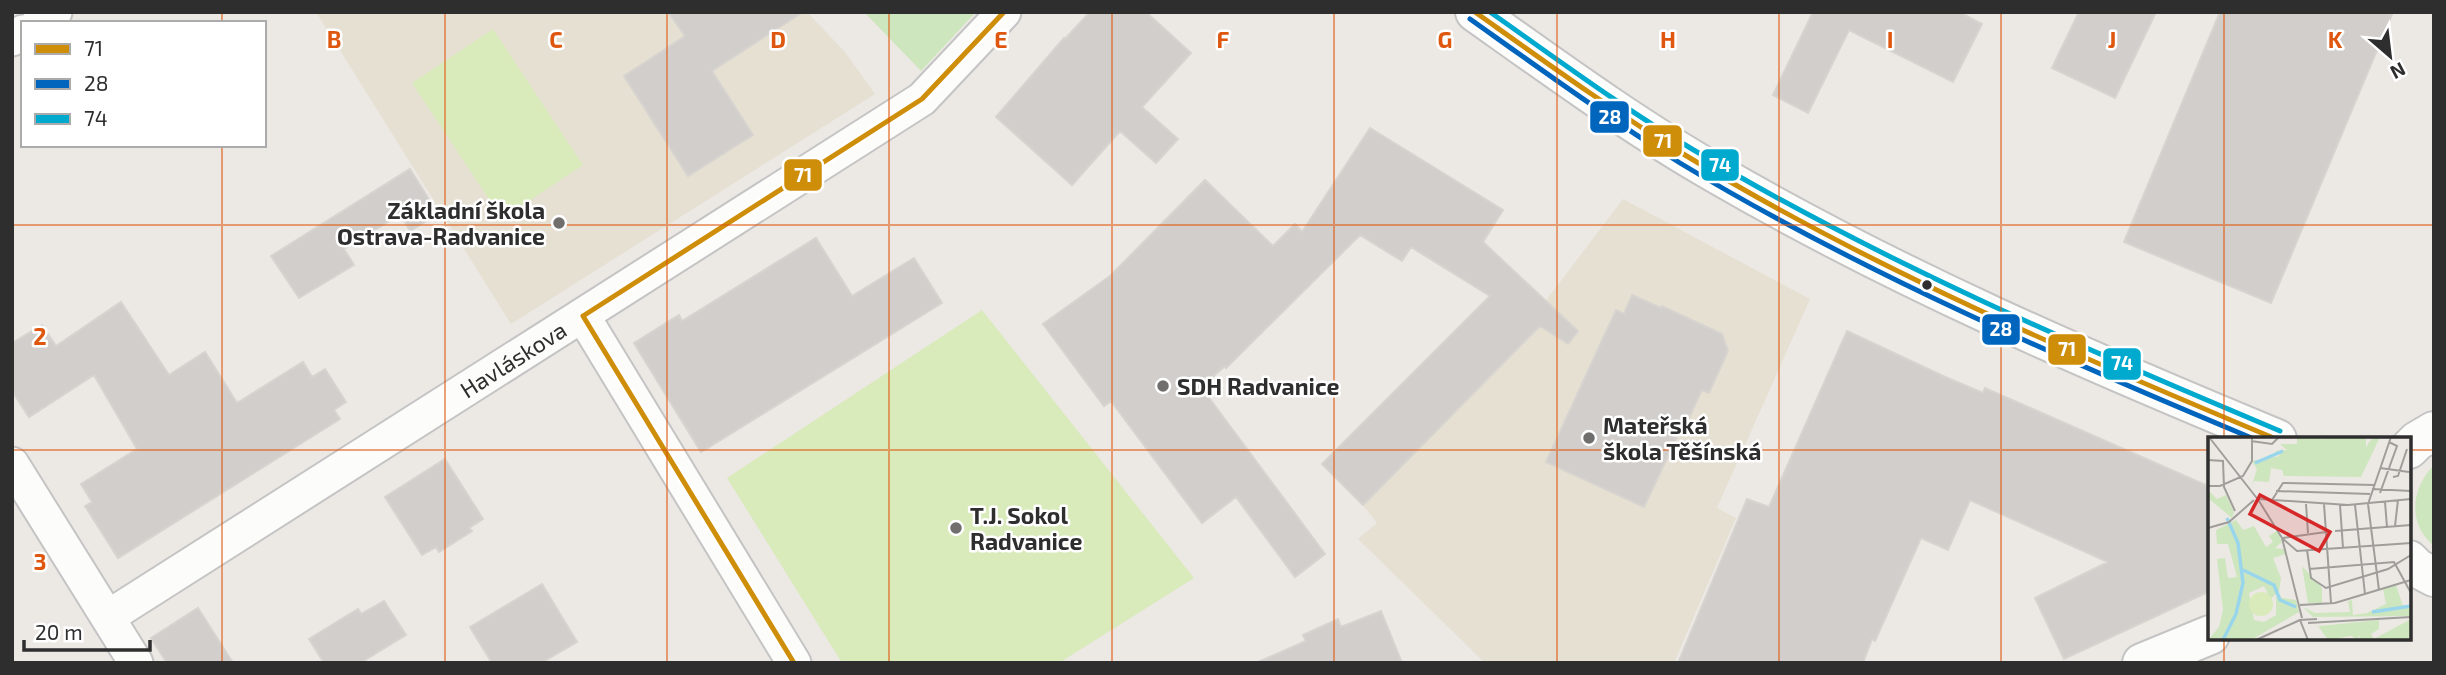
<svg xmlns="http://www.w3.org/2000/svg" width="2446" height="675" font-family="'Exo 2',sans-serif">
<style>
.education{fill:#e6e0d3}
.green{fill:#cee6be}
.pitch{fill:#d9eabb}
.building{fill:#d1cecb;stroke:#d7d4d0;stroke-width:2}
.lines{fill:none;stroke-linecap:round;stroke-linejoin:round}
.minor-casing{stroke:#c5c4c5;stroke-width:37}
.tertiary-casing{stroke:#c5c4c5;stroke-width:42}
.secondary-casing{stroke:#c5c4c5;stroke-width:42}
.minor{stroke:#fcfcfb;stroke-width:33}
.tertiary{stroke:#fcfcfb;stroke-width:38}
.secondary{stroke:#fcfcfb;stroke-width:38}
.bus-1-casing{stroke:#fff;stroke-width:10}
.bus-2-casing{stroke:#fff;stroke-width:10}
.bus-3-casing{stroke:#fff;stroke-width:10}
.bus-1{stroke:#cf8e09;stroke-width:5}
.bus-2{stroke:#0065bd;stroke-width:5}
.bus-3{stroke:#00a9ce;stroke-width:5}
.grid{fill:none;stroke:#df570e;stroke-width:2;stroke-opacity:0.55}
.poi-dot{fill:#706f6e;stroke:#fff;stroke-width:2.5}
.bus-dot{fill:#2e2e2e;stroke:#fff;stroke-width:2.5}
.labels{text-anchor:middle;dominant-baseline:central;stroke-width:5;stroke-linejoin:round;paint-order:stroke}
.poi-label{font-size:23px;font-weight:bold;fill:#2e2e2e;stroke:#fff;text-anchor:start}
.street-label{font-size:23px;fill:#2e2e2e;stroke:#fff}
.inset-river{fill:none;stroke:#99d6ec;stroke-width:3.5}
.inset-road{fill:none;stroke:#a09e9b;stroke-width:2}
.view{fill:#d62828;fill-opacity:0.15;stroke:#d62828;stroke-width:3.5}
.inset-edge{fill:none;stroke:#2e2e2e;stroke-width:3.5}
.grid-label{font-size:23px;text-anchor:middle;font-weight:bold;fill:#df570e;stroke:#fff;stroke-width:5;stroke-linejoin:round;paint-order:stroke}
.line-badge{stroke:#fff;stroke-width:2.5}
.badge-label{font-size:19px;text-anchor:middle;font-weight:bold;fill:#fff}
</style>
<rect width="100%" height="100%" fill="#ece8e4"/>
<path class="education" d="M316,12H807L845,52L875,94L511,324Z
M1623,199L1810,299L1717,508L1736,518L1674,663H1485L1358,539L1377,523L1363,505L1540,327L1532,319Z"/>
<path class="green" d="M864,12H976L921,71Z
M2434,465V546C2407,524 2411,488 2434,465Z"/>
<path class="pitch" d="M493,29L583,165L502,219L412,83Z
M982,310L1194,578L1059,663H842L727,478Z"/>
<path class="building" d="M668,12H803L712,71L753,135L688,176L624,76L685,36Z
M1090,12H1146L1191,53L1142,107L1178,139L1156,163L1120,131L1072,185L996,117L1064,38L1065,39Z
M1813,12H1959L1982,24L1953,82L1849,30L1808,113L1773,95Z
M2079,12H2156L2115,98L2052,68Z
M2220,12H2393L2271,303L2124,242Z
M1370,128L1503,210L1483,242L1578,331L1568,344L1540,326L1363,505L1322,464L1490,296L1411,247L1402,261L1360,235L1226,368L1225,366L1201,387L1325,554L1295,577L1236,497L1202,523L1111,401L1104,406L1043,324L1110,276L1205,180L1273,246L1295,224L1302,232Z
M410,169L438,214L410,231L401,214L344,249L354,265L299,298L271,256Z
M816,238L852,296L914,258L942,303L701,452L634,343L679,315L682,321Z
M1632,295L1661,308L1662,306L1722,334L1728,351L1709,393L1702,390L1688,420L1686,418L1644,507L1546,462L1616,310L1624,314Z
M121,302L169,375L205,352L237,403L303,362L312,377L325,369L346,402L334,410L340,419L118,558L85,506L92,502L81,484L137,449L94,375L29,417L12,391V343L42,325L56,346Z
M1847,331L1943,376L1983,393L1985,388L2210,487V591L2064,659L2035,598L2108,562L1970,500L1948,550L1921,538L1875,641L1872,639L1863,663H1678L1747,499L1769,507Z
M445,459L483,519L469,528L472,531L439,552L436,547L422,555L385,497Z
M542,584L577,642L541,663H492L470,627Z
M384,601L406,635L360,663H324L309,639L358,609L361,614Z
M198,608L233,663H167L151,638Z
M1381,611L1402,663H1256L1306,641L1303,635L1338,619L1341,627Z"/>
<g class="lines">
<g class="minor-casing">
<g id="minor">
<path d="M38,23L55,12"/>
<path d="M12,39L23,32"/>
<path d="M583,316L794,663"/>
<path d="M12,464L136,663"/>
<path id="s1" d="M108,617L922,99L1004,12"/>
</g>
</g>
<g class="tertiary-casing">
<path id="tertiary" d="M2142,663L2210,635"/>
</g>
<g class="secondary-casing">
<path id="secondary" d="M1475,12C1554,68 1633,126 1717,174C1896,278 2086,360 2277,439
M2409,449L2417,441L2434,431
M2409,560L2417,568L2434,577"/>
</g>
<use href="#minor" class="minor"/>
<use href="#tertiary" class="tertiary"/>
<use href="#secondary" class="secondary"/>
<g class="bus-1-casing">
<path id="bus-1" d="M1475,12C1544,61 1613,111 1685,155C1872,269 2075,355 2276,439
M583,316L922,99L1004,12
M583,316L794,663"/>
</g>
<g class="bus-2-casing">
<path id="bus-2" d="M1470,19C1539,68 1608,118 1680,163C1862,273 2058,357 2254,439"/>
</g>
<g class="bus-3-casing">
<path id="bus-3" d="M1490,12C1557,59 1623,108 1692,149C1879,261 2080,347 2280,431"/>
</g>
<use href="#bus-1" class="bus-1"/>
<use href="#bus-2" class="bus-2"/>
<use href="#bus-3" class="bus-3"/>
</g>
<path class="grid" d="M222,12V23M445,12V663M667,12V663M889,12V663M1112,12V663M1334,12V663M1557,12V663M1779,12V663M2001,12V663M2224,12V439M222,145V663M12,225H2434M12,450H2210M2409,450H2434M2224,638V663"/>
<g class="poi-dot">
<circle cx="559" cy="223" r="7"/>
<circle cx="1163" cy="386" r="7"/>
<circle cx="1589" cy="438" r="7"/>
<circle cx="956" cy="528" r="7"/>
</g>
<circle class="bus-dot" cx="1927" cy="285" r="6"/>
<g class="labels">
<g class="poi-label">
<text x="545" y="210" text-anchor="end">Základní škola<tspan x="545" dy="26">Ostrava-Radvanice</tspan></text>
<text x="1177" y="386">SDH Radvanice</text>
<text x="1603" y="425">Mateřská<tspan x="1603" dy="26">škola Těšínská</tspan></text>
<text x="970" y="515">T.J. Sokol<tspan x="970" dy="26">Radvanice</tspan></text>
</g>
<g class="street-label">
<text stroke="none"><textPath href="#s1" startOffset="480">Havláskova</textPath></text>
</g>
</g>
<g transform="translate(2208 437)">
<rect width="203" height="203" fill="#ece8e4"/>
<path d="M89,0H110L113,4L112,0H158V10L165,0H172L153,40L76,39L74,33L63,31L61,45L46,44L43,51L49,32L44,24L72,19L67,14L79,13L72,7H89ZM0,53L9,62L18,58L26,75L24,81L0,61ZM28,83L35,93L46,89L58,110L65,105L61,99L69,94L74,105L67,111L76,112L78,117L65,121L73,141L71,155L62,162L56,149L41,156L46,183L56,185L68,178V160L88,163L91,175L43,203H0L11,190L15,173L9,122L17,121L20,141L29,140L20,107H9L8,93ZM94,129L114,151V166H100ZM188,148L195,169H203V179L105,180L95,170L107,176L142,175L140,164L144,163L145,178L159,176L178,167L175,152ZM203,182V203H153L150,198L151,203L143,199L120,203L110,189L102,190L171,183V192L163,197L166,202Z" fill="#cee6be"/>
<path d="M41 167a12 12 0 1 1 24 0a12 12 0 1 1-24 0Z" fill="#d9eabb"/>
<path class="inset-river" d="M47,26L75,14M35,133L66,148L72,163L88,170M164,175L203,169M15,203L28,177L35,146L30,106L19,81"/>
<path class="inset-road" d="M1,0L51,64M43,4L64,7L71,0M0,23L15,24L16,50L27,74M172,31L201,35M185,40L190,39L199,12M0,49H12L35,39L44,24V0M164,52L203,54M68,54L162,57M203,54V29M172,56L189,9L181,5M51,62L140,68L203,62M64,63L75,46L166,48M51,64L74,101L94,181M177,65L179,90M98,67L100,96M116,67L123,166M132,68L135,111M147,68L157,157M187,89L190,63M0,91L21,85L46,63M127,94L203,88M74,101L89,114L203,106M75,101L118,95M99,113L103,141L118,151L180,132L203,118M101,132L186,125L203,156M171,153L160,67L183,0M92,168L127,166L203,143M100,186L203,180M48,203L92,183M100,203L92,183L109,182"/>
<path class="view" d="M52,58L122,95L111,114L42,77Z"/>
<rect width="203" height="203" class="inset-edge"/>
</g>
<g class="grid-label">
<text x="334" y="48">B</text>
<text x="556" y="48">C</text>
<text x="778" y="48">D</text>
<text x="1001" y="48">E</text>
<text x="1223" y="48">F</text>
<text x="1445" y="48">G</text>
<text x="1668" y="48">H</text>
<text x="1890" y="48">I</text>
<text x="2112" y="48">J</text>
<text x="2335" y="48">K</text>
<text x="40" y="345">2</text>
<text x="40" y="570">3</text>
</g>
<g class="line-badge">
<rect x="1589" y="100" width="41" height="34" rx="7" fill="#0065bd"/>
<rect x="1642" y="124" width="41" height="34" rx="7" fill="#cf8e09"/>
<rect x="1700" y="148" width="40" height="34" rx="7" fill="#00a9ce"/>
<rect x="783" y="158" width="40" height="34" rx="7" fill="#cf8e09"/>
<rect x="1981" y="313" width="40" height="33" rx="7" fill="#0065bd"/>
<rect x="2047" y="333" width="40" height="33" rx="7" fill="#cf8e09"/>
<rect x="2102" y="347" width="40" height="34" rx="7" fill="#00a9ce"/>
</g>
<g class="badge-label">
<text x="1610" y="124">28</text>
<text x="1663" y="148">71</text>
<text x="1720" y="172">74</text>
<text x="803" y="182">71</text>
<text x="2001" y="336">28</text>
<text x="2067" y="356">71</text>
<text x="2122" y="370">74</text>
</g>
<rect width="2446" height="675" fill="none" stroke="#2e2e2e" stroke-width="28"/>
<rect x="21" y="21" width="245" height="126" fill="#ffffff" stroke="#ababab" stroke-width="2"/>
<rect x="35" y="44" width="35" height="10" fill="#cf8e09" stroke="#ababab" stroke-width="2"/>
<text x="84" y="56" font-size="21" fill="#2e2e2e">71</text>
<rect x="35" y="79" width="35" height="10" fill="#0065bd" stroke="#ababab" stroke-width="2"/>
<text x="84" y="91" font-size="21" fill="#2e2e2e">28</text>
<rect x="35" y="114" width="35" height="10" fill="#00a9ce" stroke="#ababab" stroke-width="2"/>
<text x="84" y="126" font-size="21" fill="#2e2e2e">74</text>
<g transform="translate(2390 56) rotate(152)" stroke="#ffffff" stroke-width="5" paint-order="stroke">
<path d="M0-5L12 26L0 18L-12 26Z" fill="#2e2e2e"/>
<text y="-10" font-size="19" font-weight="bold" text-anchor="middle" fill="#2e2e2e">N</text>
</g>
<path d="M24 640v10h126v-10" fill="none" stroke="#2e2e2e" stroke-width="3.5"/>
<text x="35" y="640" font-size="21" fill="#2e2e2e" stroke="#ffffff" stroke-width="5" paint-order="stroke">20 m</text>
</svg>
